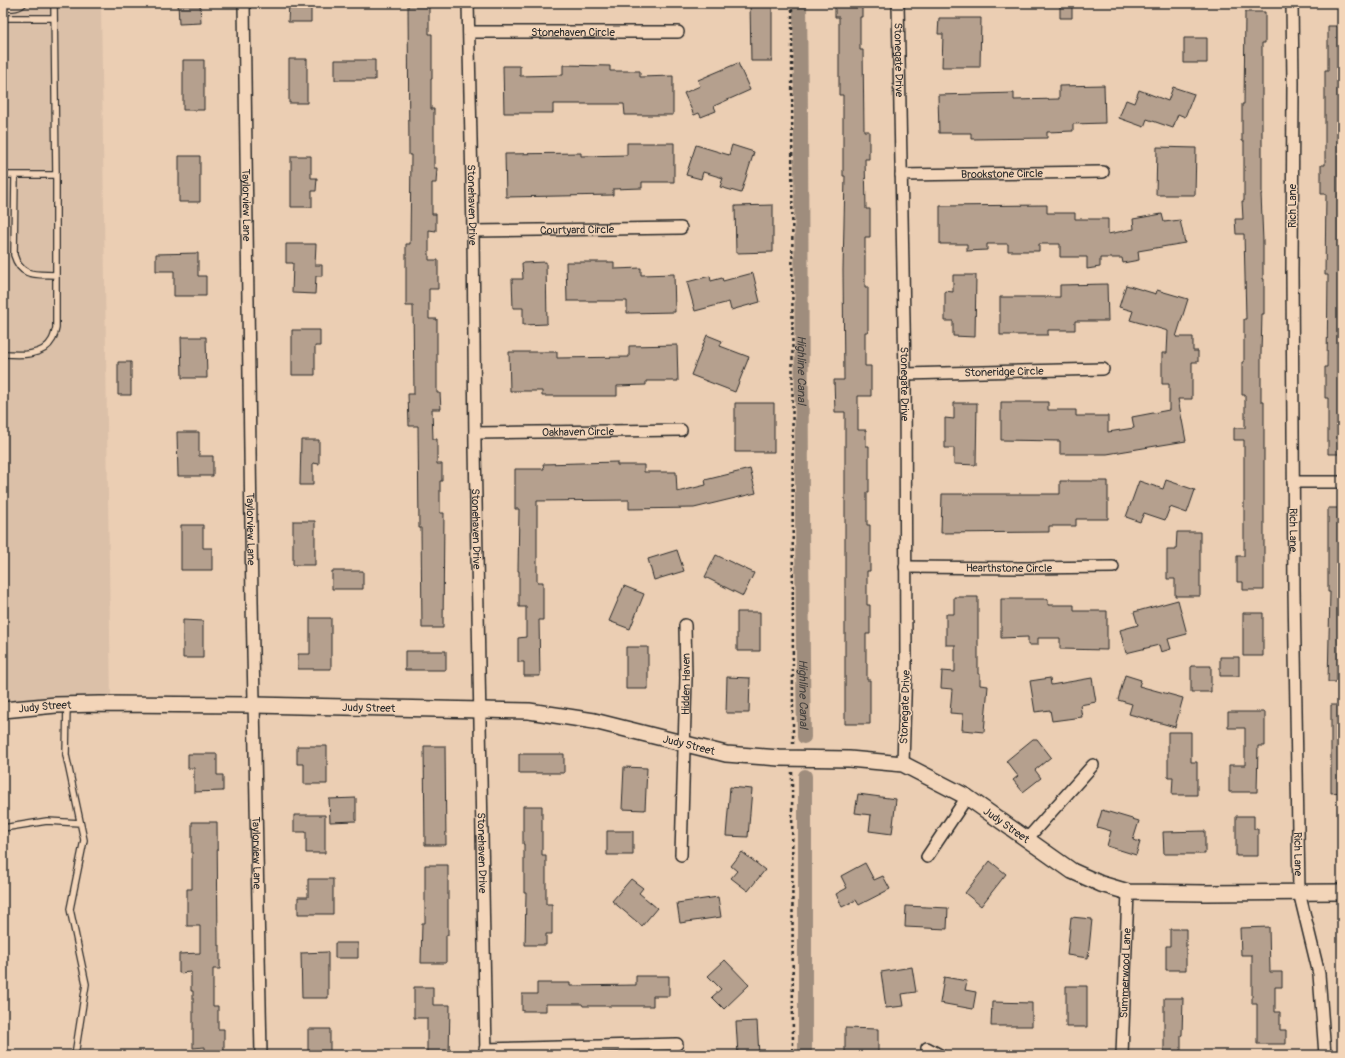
<svg xmlns="http://www.w3.org/2000/svg" width="1345" height="1058" font-family="Pangolin,sans-serif">
<style>
.built{fill:#dbc0a8}
.lines{fill:none;stroke-linecap:round;stroke-linejoin:round}
.canal{stroke:#9f8d7d;stroke-width:14}
.building{fill:#b5a08e;stroke:#2b2b2b}
.lane-casing{stroke:#2b2b2b;stroke-width:8}
.street-casing{stroke:#2b2b2b;stroke-width:14}
.secondary-casing{stroke:#2b2b2b;stroke-width:18}
.path{stroke:#2b2b2b;stroke-width:2.5;stroke-dasharray:3 3;stroke-linecap:butt}
.lane{stroke:#f3d5b9;stroke-width:5.5}
.street{stroke:#f3d5b9;stroke-width:11}
.secondary{stroke:#f3d5b9;stroke-width:15}
.labels{text-anchor:middle;dominant-baseline:central;stroke-width:3;stroke-linejoin:round;paint-order:stroke}
.street-label{font-size:11px;fill:#2b2b2b;stroke:#f3d5b9}
.water-label{font-size:12px;font-style:italic;fill:#484440;stroke:#f3d5b9}
</style>
<rect width="100%" height="100%" fill="#ebceb3"/>
<filter id="ink" filterUnits="userSpaceOnUse"><feTurbulence type="fractalNoise" baseFrequency=".025" numOctaves="2"/><feDisplacementMap in="SourceGraphic" scale="8" xChannelSelector="R" yChannelSelector="G"/><feConvolveMatrix kernelMatrix="1 2 1 2 8 2 1 2 1" color-interpolation-filters="sRGB"/></filter>
<g filter="url(#ink)">
<path class="built" d="M3,3H101L111,704L3,710Z"/>
<g class="lines">
<g class="canal">
<path id="s1" d="M800,3C803,248 800,492 804,737"/>
<path d="M805,776V1055"/>
</g>
</g>
<path class="building" d="M178,3H200L201,23L179,24Z
M289,3H311V22H288Z
M408,3H429V34H432V79H431V109H434V168H437L436,183H432V214H436V231L429,230V260H438V289H429V319H437V393H440L441,409H432L433,439H437V464H442V481H440V513H444L443,628H422L421,528H419L418,426H409L408,394H414L413,306H406V244H410L411,155H409Z
M750,3H772V61H751Z
M835,3H862V17H860V50H863L864,131H869V159H865L866,209H870V237H865V287H868V332H865V366H871V396H858V430H866V446H869V492H867V525H870V571H867V605H870V634H866V663H867V680H870V724H845V412H835L834,380H844L843,270L845,176H843V95H839V17H835Z
M1060,3H1072V18H1060Z
M1245,12H1265V43H1262V194H1261L1263,241V279H1264V314H1262L1261,354V401H1264V590H1243V582H1237V556H1244V440H1234V428H1245V395H1242V362H1244V319H1246L1244,234H1236L1235,219H1243L1242,201H1244V141H1242V104H1244Z
M939,18H981L980,67H942L943,34H938Z
M1328,26H1342V454H1328V398H1325V367H1327L1328,275H1325L1326,194H1321V165H1325V70H1328Z
M1184,38H1207V63H1184Z
M289,59H307V103H289Z
M183,60H204V110H183Z
M335,60H375V80H335Z
M738,63L750,90L714,106L716,111L701,117L699,113L694,115L684,93L700,86L698,80Z
M563,65L610,66V71H640V77L673,76V115H625L624,104H553V113H504L503,66H520V76L563,75Z
M1104,85L1105,123L1073,124V131L1047,132V138L971,139V133H939L938,95L1014,93V100L1059,99V86Z
M1173,87L1194,94L1185,117L1178,114L1173,128L1147,119L1144,127L1119,118L1126,100L1134,103L1139,90L1168,101Z
M627,143H674V182H642V188L613,189V195L506,197L505,154L581,153V156L627,155Z
M696,145L729,155L732,145L754,152L741,193L720,187L723,178L703,172L701,179L686,175Z
M1157,147L1196,148L1195,195H1156Z
M179,156H200V202H179Z
M291,156H311V178H317L316,191H312V207H291Z
M773,205V252L736,253L735,206Z
M1047,205V213H1075V219H1108V234L1134,229L1133,219L1162,214L1164,222L1180,220L1185,243L1138,251L1139,260L1123,263L1122,258H1100V267L1087,269V257H1060V244H1039V251H1008V244H987V250L967,251V244H940V206Z
M286,244H316L315,265H322V276H316L315,294L292,293L293,263H286Z
M198,253V276H206V296H174V271H156V254Z
M546,262L547,324L523,325V308H513L512,279H523L522,263Z
M566,262H614V269L641,268V275L674,274L675,312L627,313V301H567Z
M753,273L760,302L731,310L729,302L695,311L687,282L710,276L711,281L722,278L723,281Z
M953,275H976L975,337L953,336V321H945V291L953,292Z
M1107,284L1108,321H1075V330H1048V335H1000V297H1060V285Z
M1126,285L1156,294L1157,290L1188,299L1176,337H1193V351H1198V362H1192V399H1178L1186,441L1107,454H1060V441L1001,440V402H1048V410H1076V416H1108V432L1134,428L1132,417L1169,410V384H1162V353H1167L1168,331L1130,320L1133,311L1119,307Z
M292,330H320V346H315V375H292Z
M707,335L722,341L720,346L749,357L735,392L691,375Z
M181,337H206L207,378H182Z
M677,345L678,381H646V385L617,386V396H542V391H510L509,352H557V358L629,357V346Z
M118,362H131V395H118Z
M735,403H774V452H735Z
M954,403H977L976,465L954,464V448H945V418L954,419Z
M177,432H199V456H213V476H178Z
M301,440H319V464L313,463V485H300Z
M617,462V465H644V472H676L677,492L706,485L705,480L750,469L756,493L694,508L629,509V500L537,501V582H543V620H539L540,676H524V662H518V638L526,637V607H519V571H518L519,509H515V469H544L543,464Z
M1166,480L1195,490L1187,513L1170,507L1165,520L1144,513L1140,522L1126,517L1139,481L1163,489Z
M1060,481H1108V519H1076V526H1049V532L941,533L942,494H1060Z
M1328,508H1342V682H1328L1330,592H1328Z
M293,521H315V565H293Z
M181,525H203V548H212V570H181Z
M1177,532H1200V596H1175V579H1167V550H1176Z
M677,550L684,571L654,580L648,559Z
M716,555L754,573L743,596L705,577Z
M332,571H363V589H332Z
M624,586L644,594L630,629L609,621Z
M954,597H978V674H980V685L988,686L984,732L962,730L963,714L950,713L952,689L941,688L942,671L955,672V645H946V614H954Z
M1001,599H1048V605H1074V611H1107V650L1060,649V638H1038V645H1028V637L1001,638Z
M1178,600L1187,634L1168,639L1171,649L1161,652L1159,645L1126,653L1120,630L1138,625L1134,612Z
M737,612H760V651H737Z
M1243,613H1263V656H1243Z
M310,618H331V669H298V654H310Z
M183,620L203,621V658H183Z
M626,647H648V689H626Z
M405,651H446V670H405Z
M1220,657H1239V676H1220Z
M1191,666H1211V692H1191Z
M1125,675L1141,680L1139,686L1183,698L1175,727L1129,714L1132,704L1118,700Z
M727,677L750,678L749,713H726Z
M1050,678L1051,685L1092,678L1096,702L1080,705L1082,717L1052,721L1050,710L1035,712L1030,681Z
M1331,705H1342V792L1331,793Z
M1228,712H1265V746H1258L1257,792H1229V765H1245V728H1228Z
M1168,732H1191V762H1197V795H1172L1173,777H1168Z
M1033,739H1037L1051,757L1035,770L1041,778L1023,792L1013,780L1018,776L1006,761Z
M297,746H327V784H304V764H297Z
M424,746H445L446,845H425Z
M188,754H217V775H223V791L194,792V768H188Z
M519,754H564V773H519Z
M624,767L647,768L645,810L622,809Z
M730,787L752,789L748,837L726,836Z
M858,794L896,799L892,834L869,831L871,815L855,813Z
M356,798V821L330,822L329,799Z
M523,806H542V855H546V904H552V934H546V945H525L526,893H524V844H523Z
M1102,810L1139,821L1133,840L1140,842L1136,855L1107,846L1111,831L1097,827Z
M294,815H325V853H306V832H294Z
M1236,816H1254V829H1258V856H1236Z
M192,822H217L218,945H220V969H213V1006H218V1029H224V1052L205,1053V1047L193,1048V991H191V972L179,973V954L200,953V926H187V889H192Z
M607,831H633V855H607Z
M1205,831V854H1164L1163,832Z
M742,852L765,870L748,891L731,878L737,871L731,866Z
M990,861L1006,874L981,906L965,893Z
M865,863L874,880L883,876L890,889L859,905L856,900L842,907L836,894L847,888L841,876Z
M425,865H448V935H446V963H421L422,923H425Z
M308,879H333V914H298V897H308Z
M631,879L643,888L639,893L657,908L642,926L612,901Z
M718,897L721,917L680,923L677,903Z
M906,906L948,908L947,929L905,927Z
M1071,917L1092,919L1088,958L1067,955Z
M1269,927L1270,972H1282V987H1275V1012H1280V1030H1286V1044H1257V1004H1252V955H1241L1240,928Z
M1170,929H1186V970H1166V946H1170Z
M335,943H358V958H335Z
M328,952V998H302L301,953Z
M725,960L749,985L724,1009L712,997L721,989L708,976Z
M912,967L916,992L902,994L904,1006L886,1008L881,972Z
M636,976H669V996H653V1006H583L582,1004H546V1011H522V994H537V983H570V986L636,985Z
M944,977L967,981L965,990L976,992L973,1009L940,1003Z
M1066,986H1087V1027H1066Z
M414,987H433V1005H450L449,1055H427V1018H414Z
M1164,998H1183L1182,1035H1181V1055H1164Z
M992,1002L1032,1003V1026H991Z
M757,1021L759,1055H738L736,1022Z
M845,1028L878,1029V1055H845Z
M308,1029H330V1055H308Z"/>
<g class="lines">
<g class="lane-casing">
<path id="lane" d="M3,8C11,8 19,9 24,3
M3,18H54
M3,175H56L54,3
M15,175L14,255C21,278 36,274 56,275
M3,354C19,355 43,357 52,340C54,337 55,332 56,328V175
M67,705L66,755L84,840L70,909L86,984L75,1055
M3,828L47,821L80,823"/>
</g>
<g class="street-casing">
<g id="street">
<path id="s2" d="M244,3L252,601L261,1055"/>
<path id="s3" d="M468,3L473,231L475,446L486,1055"/>
<path id="s4" d="M898,3L905,374L906,665L903,764"/>
<path id="s5" d="M1292,3L1293,83L1292,272L1294,589L1299,892L1319,974L1325,1055"/>
<path id="s6" d="M469,32H678"/>
<path id="s7" d="M901,175L1103,172"/>
<path id="s8" d="M473,231L681,228"/>
<path id="s9" d="M905,374L1103,369"/>
<path id="s10" d="M475,433L681,430"/>
<path d="M1293,482H1342"/>
<path id="s11" d="M905,567L1024,568L1113,567"/>
<path d="M1027,839L1093,765"/>
<path id="s12" d="M681,855L686,678L685,625"/>
<path d="M927,857L967,797"/>
<path d="M927,1048L940,1055"/>
<path d="M485,1049L677,1044"/>
<path id="s13" d="M1122,1055L1128,892"/>
</g>
</g>
<g class="secondary-casing">
<g id="secondary">
<path id="s14" d="M3,710L56,705L100,704L254,705L529,711L594,721L726,754L779,758L849,759L903,764L967,797L1072,871L1101,884L1128,892L1205,893L1342,892"/>
</g>
</g>
<path class="path" d="M792,3L793,745
M792,772L793,1055"/>
<use href="#lane" class="lane"/>
<use href="#street" class="street"/>
<use href="#secondary" class="secondary"/>
</g>
</g>
<g class="labels">
<g class="street-label">
<text stroke="none"><textPath href="#s6" startOffset="104">Stonehaven Circle</textPath></text>
<text stroke="none"><textPath href="#s4" startOffset="57">Stonegate Drive</textPath></text>
<text stroke="none"><textPath href="#s7" startOffset="101">Brookstone Circle</textPath></text>
<text stroke="none"><textPath href="#s2" startOffset="202">Taylorview Lane</textPath></text>
<text stroke="none"><textPath href="#s3" startOffset="202">Stonehaven Drive</textPath></text>
<text transform="translate(1292 206) rotate(-90)">Rich Lane</text>
<text stroke="none"><textPath href="#s8" startOffset="104">Courtyard Circle</textPath></text>
<text stroke="none"><textPath href="#s9" startOffset="99">Stoneridge Circle</textPath></text>
<text stroke="none"><textPath href="#s4" startOffset="381">Stonegate Drive</textPath></text>
<text stroke="none"><textPath href="#s10" startOffset="103">Oakhaven Circle</textPath></text>
<text stroke="none"><textPath href="#s2" startOffset="526">Taylorview Lane</textPath></text>
<text stroke="none"><textPath href="#s3" startOffset="526">Stonehaven Drive</textPath></text>
<text stroke="none"><textPath href="#s5" startOffset="527">Rich Lane</textPath></text>
<text stroke="none"><textPath href="#s11" startOffset="104">Hearthstone Circle</textPath></text>
<text stroke="none"><textPath href="#s12" startOffset="171">Hidden Haven</textPath></text>
<text stroke="none"><textPath href="#s14" startOffset="42">Judy Street</textPath></text>
<text transform="translate(905 707) rotate(-88)">Stonegate Drive</text>
<text stroke="none"><textPath href="#s14" startOffset="366">Judy Street</textPath></text>
<text stroke="none"><textPath href="#s14" startOffset="690">Judy Street</textPath></text>
<text stroke="none"><textPath href="#s14" startOffset="1026">Judy Street</textPath></text>
<text stroke="none"><textPath href="#s2" startOffset="850">Taylorview Lane</textPath></text>
<text stroke="none"><textPath href="#s3" startOffset="850">Stonehaven Drive</textPath></text>
<text stroke="none"><textPath href="#s5" startOffset="851">Rich Lane</textPath></text>
<text stroke="none"><textPath href="#s13" startOffset="82">Summerwood Lane</textPath></text>
</g>
<g class="water-label">
<text stroke="none"><textPath href="#s1" startOffset="367">Highline Canal</textPath></text>
<text stroke="none"><textPath href="#s1" startOffset="691">Highline Canal</textPath></text>
</g>
</g>
<rect width="1345" height="1058" fill="none" stroke="#f3d5b9" stroke-width="16"/>
<rect x="8" y="8" width="1329" height="1042" fill="none" stroke="#2b2b2b" stroke-width="1.5" filter="url(#ink)"/>
</svg>
